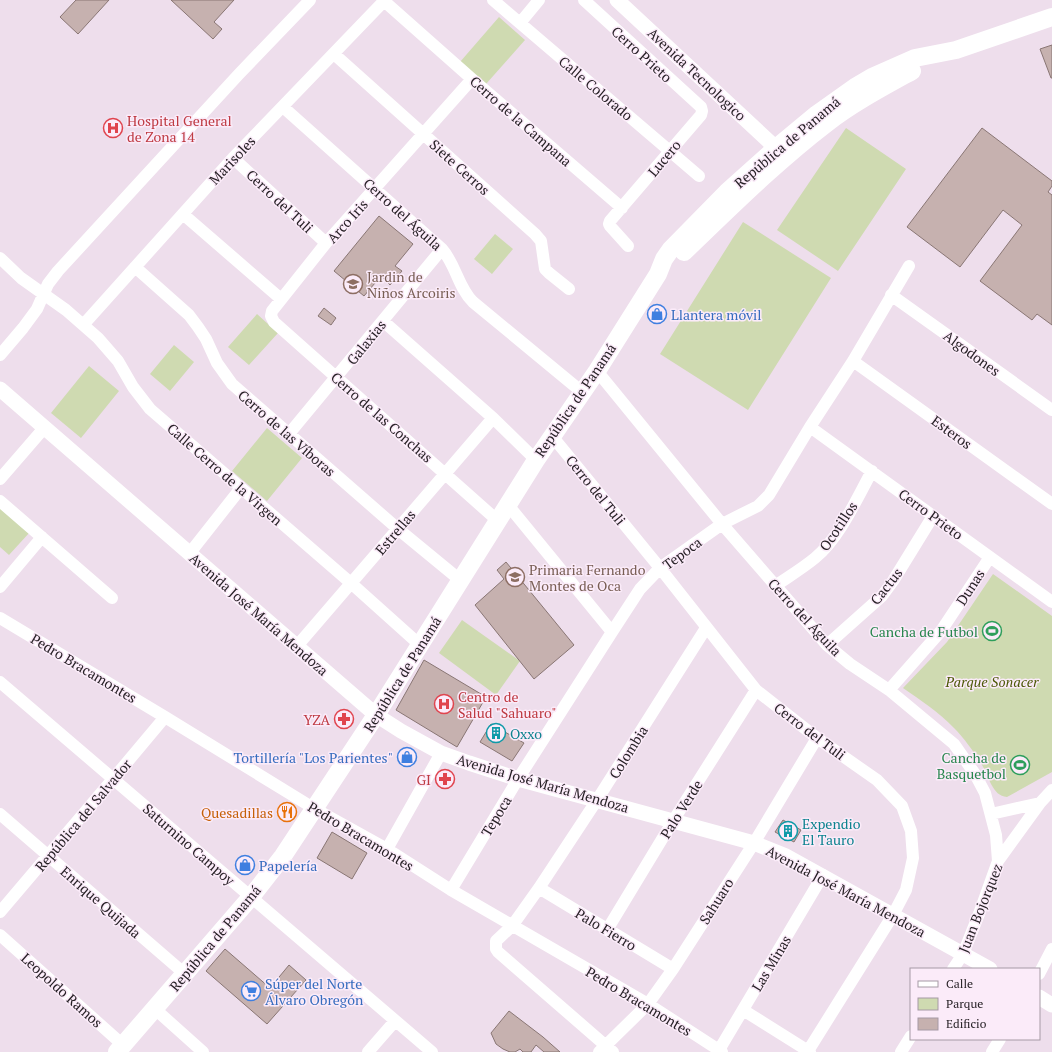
<svg xmlns="http://www.w3.org/2000/svg" width="1052" height="1052" font-family="'PT Serif',serif">
<style>
.green{fill:#cfdab1}
.building{fill:#c6b1af;stroke:#897674}
.lines{fill:none;stroke-linecap:round;stroke-linejoin:round}
.minor{stroke:#fff;stroke-width:12}
.tertiary{stroke:#fff;stroke-width:15}
.secondary{stroke:#fff;stroke-width:18}
.labels{text-anchor:middle;dominant-baseline:central;stroke-width:3;stroke-linejoin:round;paint-order:stroke}
.street-label{font-size:14px;fill:#272126;stroke:#fbebf9}
.health-label{font-size:14px;fill:#be3a42;stroke:#fbebf9;text-anchor:start}
.education-label{font-size:14px;fill:#785e54;stroke:#fbebf9;text-anchor:start}
.shop-label{font-size:14px;fill:#366cbe;stroke:#fbebf9;text-anchor:start}
.leisure-label{font-size:14px;fill:#27864d;stroke:#fbebf9;text-anchor:end}
.park-label{font-size:14px;font-style:italic;fill:#4b5805;stroke:#fbebf9}
.culture-label{font-size:14px;fill:#0d838f;stroke:#fbebf9;text-anchor:start}
.food-label{font-size:14px;fill:#c56008;stroke:#fbebf9;text-anchor:end}
</style>
<rect width="100%" height="100%" fill="#eedeec"/>
<path class="green" d="M499,17L525,40L486,84L460,62Z
M846,128L906,169L838,271L777,230Z
M743,222L831,278L748,410L660,354Z
M495,234L513,249L492,274L474,259Z
M257,314L278,333L249,365L228,347Z
M174,345L194,362L170,391L150,374Z
M89,366L119,391L81,438L51,413Z
M267,428L302,458L267,501L232,471Z
M0,505L30,532L9,555L0,547Z
M993,574L1052,616V772L1007,797C992,796 989,776 982,765C974,752 964,738 954,728C939,712 920,700 903,688L947,642Z
M462,620L520,661L496,695L439,653Z"/>
<path class="building" d="M76,0H109L78,34L60,17Z
M171,0H234L214,22L222,29L213,39Z
M1052,45V78H1051L1040,49Z
M982,128L1052,181V186L1048,192L1052,195V325L1037,314L1032,320L980,281L1022,225L1003,210L960,267L907,227Z
M379,216L413,244L395,266L402,271L390,285L381,276L364,296L334,271Z
M324,308L336,318L331,325L318,316Z
M506,562L574,645L534,679L475,605L504,579L497,570Z
M424,660L486,697L457,747L396,710Z
M491,724L524,743L512,761L480,742Z
M783,820L801,830L794,842L775,832Z
M332,832L367,853L352,879L317,858Z
M225,949L270,988L289,965L306,980L267,1024L206,971Z
M509,1011L543,1037L560,1052H544L536,1045L531,1052H523L520,1049L515,1052H510L503,1049L496,1044L491,1033Z"/>
<g class="lines">
<path class="minor" d="M493,0L699,176
M584,0L701,107L702,111L701,115L610,221L609,224L610,226L628,246
M384,1L472,79L622,208
M520,23L539,0
M334,54L535,234L541,241L545,269L549,273L569,289
M472,79L326,243L272,311L271,316L274,322L498,521
M283,107L442,249C456,265 458,287 473,302L582,392
M233,158L326,243
M184,215L281,299
M0,258L21,278L66,310L98,338L118,361L133,387L150,409L352,584L420,645
M135,267L189,315L198,327L206,339L217,363L232,384L398,529L460,580
M891,295L1052,410
M383,321L493,418L536,460
M84,324L233,158L385,0
M0,355L23,328L37,309L48,284L58,271L239,74L310,0
M853,361L1052,504
M597,371L722,524L827,645L850,664L889,690L954,744L975,774L985,793L996,835L998,861
M810,427L1052,602
M288,435L442,249
M552,436L660,568L756,690L817,738L877,780L902,806L911,831L913,858L906,890L893,915L808,1051
M0,479L45,427
M0,501L112,598
M508,505L612,632
M189,554L241,488
M775,586C788,577 803,568 815,558C840,537 856,500 872,471
M0,587L42,537
M0,618L165,717L315,809L387,849L451,890L648,1004L722,1052
M827,645L882,596L893,581L933,516
M297,646L493,418
M0,682L432,1052
M889,690L941,631L990,557
M0,814L185,974
M991,814L1040,803
M387,849L441,753
M539,888L673,969
M451,890L518,779L612,632L640,589L660,568L722,524L758,506L769,495L810,427L853,361L909,266
M0,912L113,779L165,717
M607,930L673,821L756,690
M0,935L123,1045
M953,969L963,954L979,914L998,861L1040,803L1052,790
M1039,974L1052,949
M155,1009L203,1052
M743,1010L810,1052
M719,1050L823,875
M368,1052L395,1021
M599,1052L648,1004L673,969L754,843L817,738
M613,1052L498,952L496,949V941L512,926L539,888L597,800L706,628
M901,1052L911,1036
M992,1052L1000,1039"/>
<path class="tertiary" d="M617,0L776,148
M0,389L376,715L401,731L441,753L469,763L518,779L754,843L786,856L990,969
M1039,997L1052,1005"/>
<path class="secondary" d="M684,252C730,208 776,162 827,123C853,103 883,87 912,71
M117,1052L251,897L283,856L376,715L536,460L597,371L658,274L664,259L671,249L727,192L776,148L817,114L855,87L872,77L915,58L956,50L1052,17"/>
</g>
<defs>
<g id="hospital-ring" transform="scale(1)"><circle r="9.5" fill="#fbebf9" stroke="#e0444e" stroke-width="1.5"/><path d="M-5-5h3v3.5h4V-5h3V5h-3V1.5h-4V5h-3Z" fill="#e0444e"/></g>
<g id="school-ring" transform="scale(1)"><circle r="9.5" fill="#fbebf9" stroke="#8d6e63" stroke-width="1.5"/><path d="M0-5L7-2L0 1L-7-2ZM-4 1L0 2.5L4 1V4Q0 6-4 4Z" fill="#8d6e63"/></g>
<g id="shop-ring" transform="scale(1)"><circle r="9.5" fill="#fbebf9" stroke="#3f7fe0" stroke-width="1.5"/><path d="M-5-2.5h2.3a2.7 3.5 0 0 1 5.4 0H5L5.5 6h-11ZM-1.5-2.5h3a1.5 2.3 0 0 0-3 0Z" fill="#3f7fe0"/></g>
<g id="stadium-ring" transform="scale(1)"><circle r="9.5" fill="#fbebf9" stroke="#2e9e5b" stroke-width="1.5"/><path d="M0-5a6.5 5 0 1 0 0 10a6.5 5 0 1 0 0-10ZM-3.5-1.8h7v3.6h-7Z" fill="#2e9e5b"/></g>
<g id="pharmacy-ring" transform="scale(1)"><circle r="9.5" fill="#fbebf9" stroke="#e0444e" stroke-width="1.5"/><path d="M-2-6h4v4h4v4h-4v4h-4v-4h-4v-4h4Z" fill="#e0444e"/></g>
<g id="building-ring" transform="scale(1)"><circle r="9.5" fill="#fbebf9" stroke="#0f9aa8" stroke-width="1.5"/><path d="M-4-6H4V6H1V3H-1V6H-4ZM-2.5-4.3h1.7v1.8h-1.7ZM.8-4.3h1.7v1.8H.8ZM-2.5-1h1.7V.8h-1.7ZM.8-1h1.7V.8H.8Z" fill="#0f9aa8"/></g>
<g id="restaurant-ring" transform="scale(1)"><circle r="9.5" fill="#fbebf9" stroke="#e8710a" stroke-width="1.5"/><path d="M-5-6h1v4h1v-4h1v4h1v-4h1v5L-1.5 .5V6h-2V.5L-5-1ZM5-6V6H3V1.5H1.5Q1.5-4 5-6Z" fill="#e8710a"/></g>
<g id="supermarket-ring" transform="scale(1)"><circle r="9.5" fill="#fbebf9" stroke="#3f7fe0" stroke-width="1.5"/><path d="M-6-5.5h2.5l.6 2H6L4.5 2H-2.5L-4.4-4H-6ZM-1.5 3.2a1.3 1.3 0 1 0 .1 0ZM3 3.2a1.3 1.3 0 1 0 .1 0Z" fill="#3f7fe0"/></g>
</defs>
<g fill-rule="evenodd">
<use href="#hospital-ring" x="113" y="128"/>
<use href="#school-ring" x="353" y="284"/>
<use href="#shop-ring" x="657" y="314"/>
<use href="#school-ring" x="515" y="577"/>
<use href="#stadium-ring" x="992" y="631"/>
<use href="#hospital-ring" x="444" y="704"/>
<use href="#pharmacy-ring" x="344" y="719"/>
<use href="#building-ring" x="496" y="733"/>
<use href="#shop-ring" x="407" y="757"/>
<use href="#stadium-ring" x="1020" y="765"/>
<use href="#pharmacy-ring" x="445" y="779"/>
<use href="#restaurant-ring" x="287" y="812"/>
<use href="#building-ring" x="788" y="831"/>
<use href="#shop-ring" x="245" y="865"/>
<use href="#supermarket-ring" x="251" y="991"/>
</g>
<g class="labels">
<g class="street-label">
<text transform="translate(642 54) rotate(42)">Cerro Prieto</text>
<text transform="translate(697 74) rotate(43)">Avenida Tecnologico</text>
<text transform="translate(596 88) rotate(40)">Calle Colorado</text>
<text transform="translate(521 121) rotate(41)">Cerro de la Campana</text>
<text transform="translate(787 142) rotate(-40)">República de Panamá</text>
<text transform="translate(664 158) rotate(-50)">Lucero</text>
<text transform="translate(232 160) rotate(-47)">Marisoles</text>
<text transform="translate(460 167) rotate(42)">Siete Cerros</text>
<text transform="translate(280 201) rotate(43)">Cerro del Tuli</text>
<text transform="translate(403 214) rotate(42)">Cerro del Águila</text>
<text transform="translate(347 221) rotate(-48)">Arco Iris</text>
<text transform="translate(366 342) rotate(-51)">Galaxias</text>
<text transform="translate(972 353) rotate(36)">Algodones</text>
<text transform="translate(575 400) rotate(-56)">República de Panamá</text>
<text transform="translate(382 417) rotate(41)">Cerro de las Conchas</text>
<text transform="translate(952 432) rotate(36)">Esteros</text>
<text transform="translate(287 433) rotate(41)">Cerro de las Víboras</text>
<text transform="translate(225 474) rotate(41)">Calle Cerro de la Virgen</text>
<text transform="translate(596 490) rotate(51)">Cerro del Tuli</text>
<text transform="translate(931 514) rotate(36)">Cerro Prieto</text>
<text transform="translate(838 526) rotate(-56)">Ocotillos</text>
<text transform="translate(395 532) rotate(-50)">Estrellas</text>
<text transform="translate(682 553) rotate(-36)">Tepoca</text>
<text transform="translate(886 586) rotate(-52)">Cactus</text>
<text transform="translate(970 587) rotate(-57)">Dunas</text>
<text transform="translate(259 614) rotate(41)">Avenida José María Mendoza</text>
<text transform="translate(805 617) rotate(47)">Cerro del Águila</text>
<text transform="translate(84 668) rotate(31)">Pedro Bracamontes</text>
<text transform="translate(402 674) rotate(-58)">República de Panamá</text>
<text transform="translate(810 731) rotate(37)">Cerro del Tuli</text>
<text transform="translate(628 752) rotate(-58)">Colombia</text>
<text transform="translate(543 783) rotate(16)">Avenida José María Mendoza</text>
<text transform="translate(681 809) rotate(-58)">Palo Verde</text>
<text transform="translate(83 815) rotate(-50)">República del Salvador</text>
<text transform="translate(496 816) rotate(-59)">Tepoca</text>
<text transform="translate(361 836) rotate(31)">Pedro Bracamontes</text>
<text transform="translate(189 844) rotate(41)">Saturnino Campoy</text>
<text transform="translate(846 891) rotate(28)">Avenida José María Mendoza</text>
<text transform="translate(716 901) rotate(-58)">Sahuaro</text>
<text transform="translate(101 902) rotate(41)">Enrique Quijada</text>
<text transform="translate(980 908) rotate(-68)">Juan Bojorquez</text>
<text transform="translate(606 929) rotate(31)">Palo Fierro</text>
<text transform="translate(215 938) rotate(-50)">República de Panamá</text>
<text transform="translate(771 963) rotate(-59)">Las Minas</text>
<text transform="translate(62 990) rotate(42)">Leopoldo Ramos</text>
<text transform="translate(639 1001) rotate(31)">Pedro Bracamontes</text>
</g>
<g class="health-label">
<text x="127" y="120">Hospital General<tspan x="127" dy="16">de Zona 14</tspan></text>
<text x="458" y="696">Centro de<tspan x="458" dy="16">Salud "Sahuaro"</tspan></text>
<text x="330" y="719" text-anchor="end">YZA</text>
<text x="431" y="779" text-anchor="end">GI</text>
</g>
<g class="education-label">
<text x="367" y="276">Jardin de<tspan x="367" dy="16">Niños Arcoiris</tspan></text>
<text x="529" y="569">Primaria Fernando<tspan x="529" dy="16">Montes de Oca</tspan></text>
</g>
<g class="shop-label">
<text x="671" y="314">Llantera móvil</text>
<text x="393" y="757" text-anchor="end">Tortillería "Los Parientes"</text>
<text x="259" y="865">Papelería</text>
<text x="265" y="983">Súper del Norte<tspan x="265" dy="16">Álvaro Obregón</tspan></text>
</g>
<g class="leisure-label">
<text x="978" y="631">Cancha de Futbol</text>
<text x="1006" y="757">Cancha de<tspan x="1006" dy="16">Basquetbol</tspan></text>
</g>
<g class="park-label">
<text x="992" y="681">Parque Sonacer</text>
</g>
<g class="culture-label">
<text x="510" y="733">Oxxo</text>
<text x="802" y="823">Expendio<tspan x="802" dy="16">El Tauro</tspan></text>
</g>
<g class="food-label">
<text x="273" y="812">Quesadillas</text>
</g>
</g>
<rect x="910" y="968" width="130" height="72" fill="#fbebf9" stroke="#a69aa5"/>
<rect x="918" y="981" width="20" height="6" fill="#ffffff" stroke="#a69aa5"/>
<text x="946" y="988" font-size="12" fill="#272126">Calle</text>
<rect x="918" y="998" width="20" height="12" fill="#cfdab1" stroke="#a69aa5"/>
<text x="946" y="1008" font-size="12" fill="#272126">Parque</text>
<rect x="918" y="1018" width="20" height="12" fill="#c6b1af" stroke="#a69aa5"/>
<text x="946" y="1028" font-size="12" fill="#272126">Edificio</text>
</svg>
